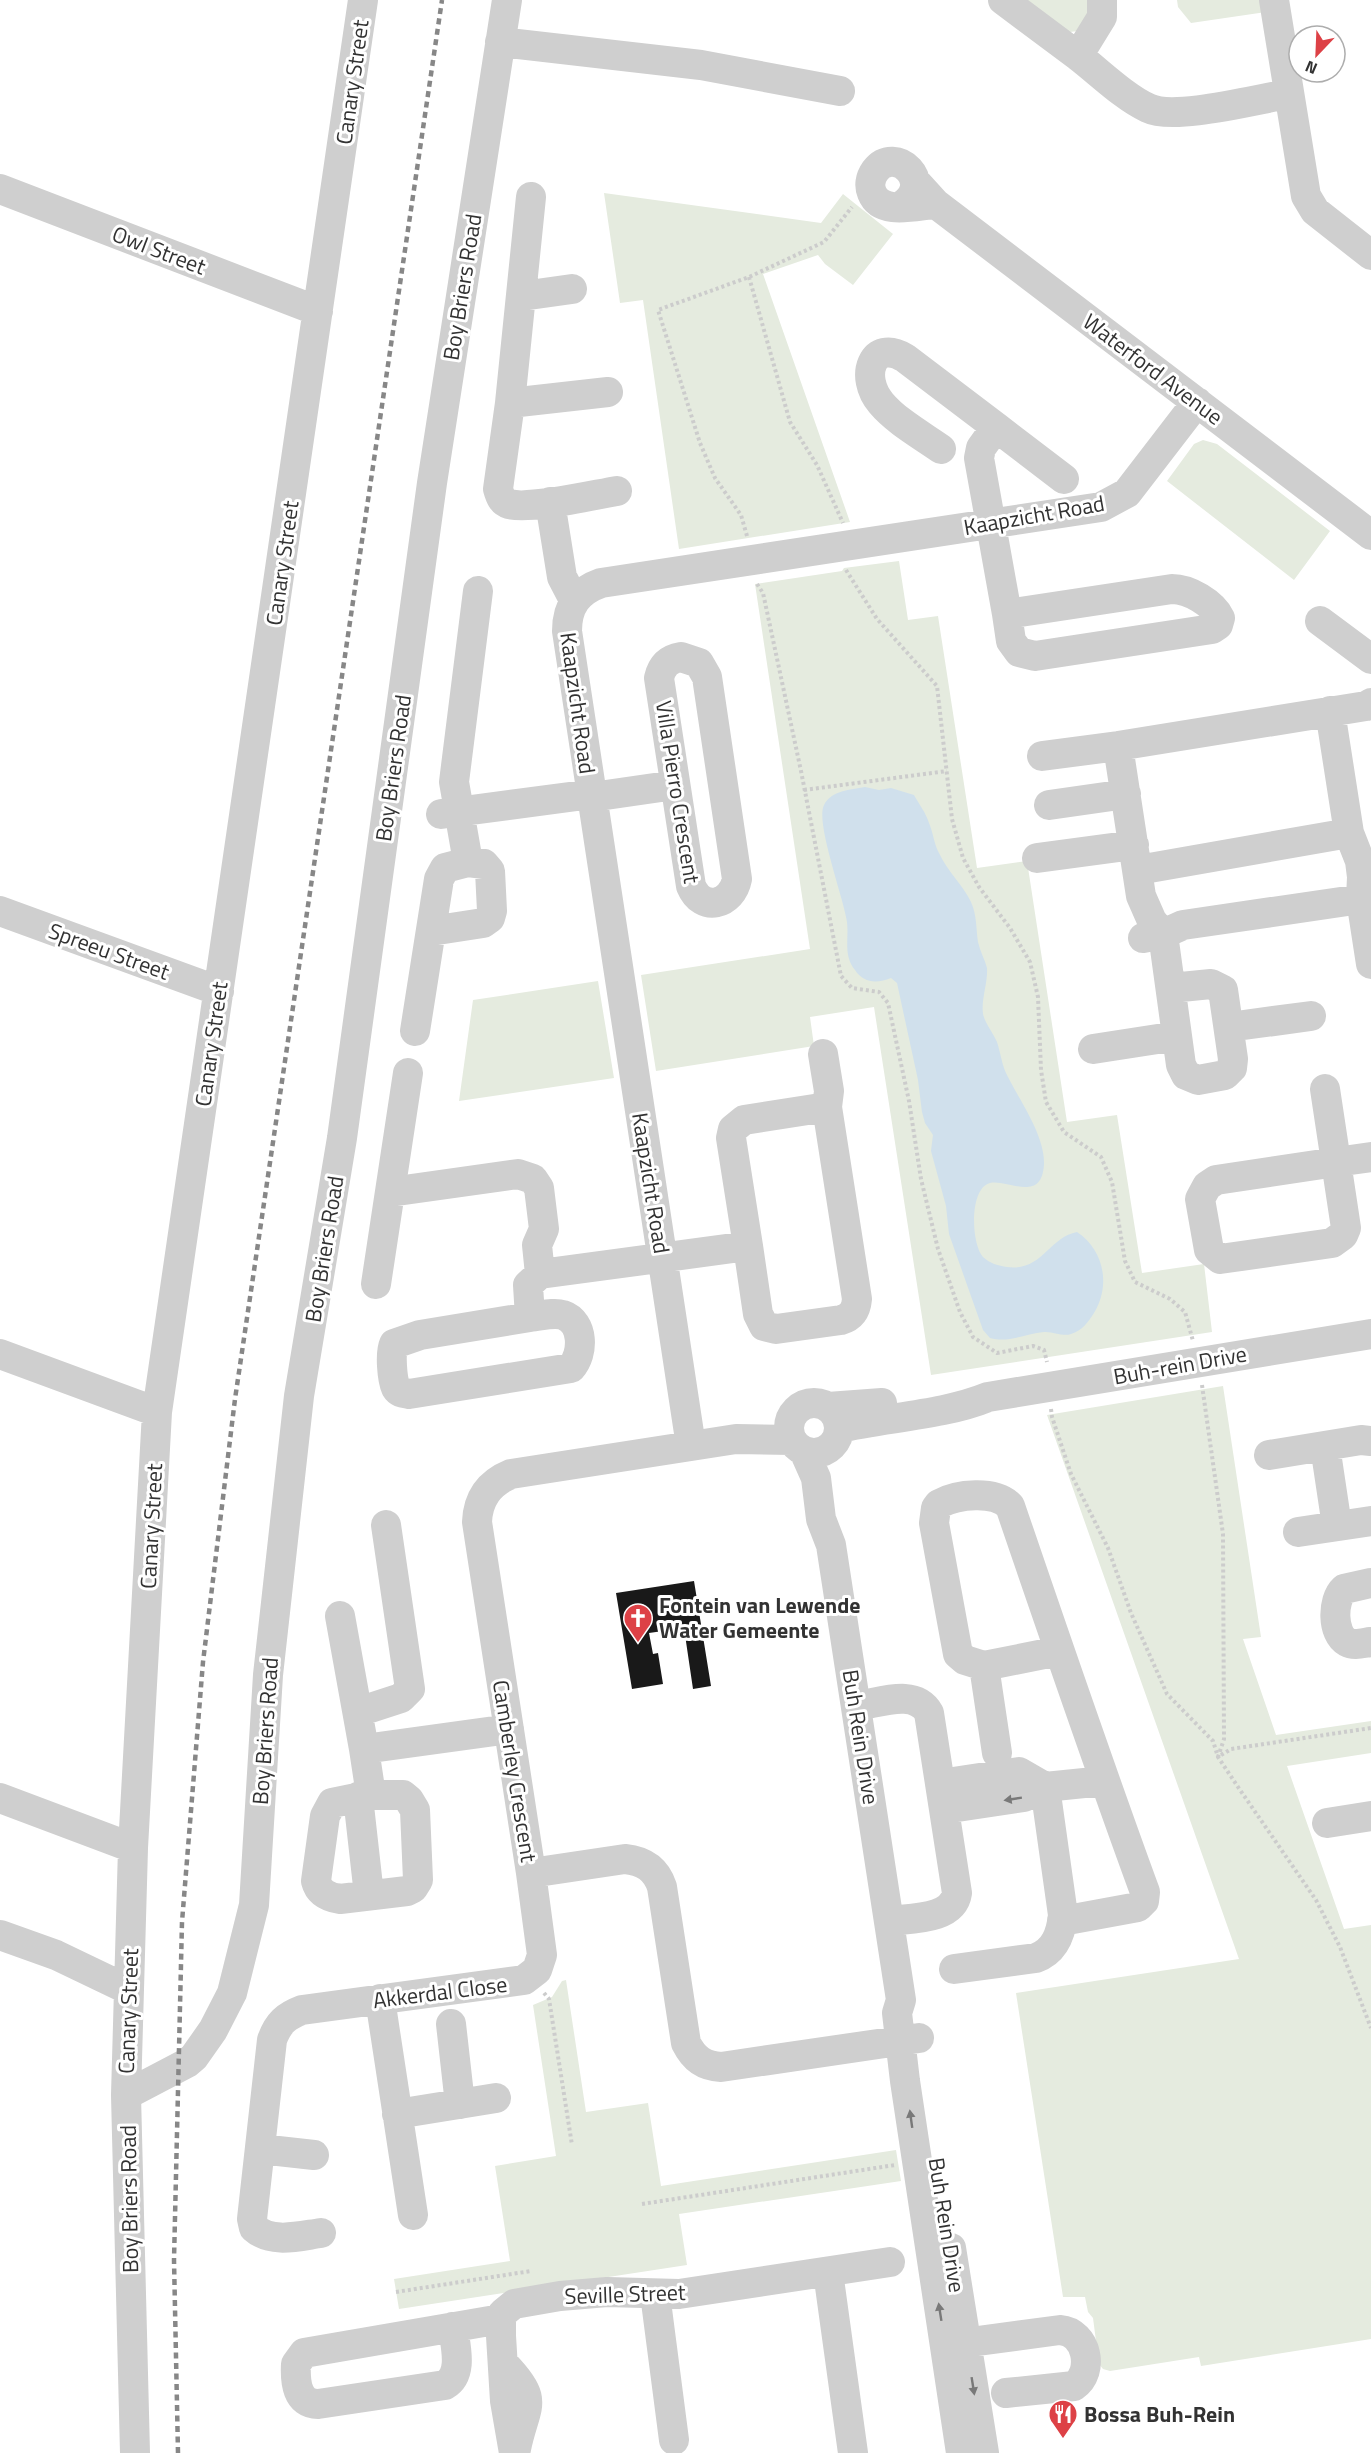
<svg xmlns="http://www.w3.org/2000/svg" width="1371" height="2453" font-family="'Titillium Web',sans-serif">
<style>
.green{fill:#e5ebdf}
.water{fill:#d0e0ec}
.building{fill:#191919}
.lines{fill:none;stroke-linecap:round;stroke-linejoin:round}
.path{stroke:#ccc;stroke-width:4;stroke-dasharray:3 3;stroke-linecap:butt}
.minor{stroke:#cfcfcf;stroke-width:30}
.rail{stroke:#878787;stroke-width:4.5;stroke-dasharray:6 4.5;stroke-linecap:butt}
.oneway{fill:#797979}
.labels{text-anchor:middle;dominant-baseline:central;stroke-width:6;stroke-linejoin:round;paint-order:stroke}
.street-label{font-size:22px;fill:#323232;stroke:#fff}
.poi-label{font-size:22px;font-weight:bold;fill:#323232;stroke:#fff;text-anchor:start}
</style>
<rect width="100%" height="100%" fill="#fff"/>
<path class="green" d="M1018,0H1092L1093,10L1078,31L1070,32Z
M1177,0H1264L1266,12L1191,23L1178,7Z
M604,193L821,223L843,194L893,234L853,285L825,264L818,255L763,274L850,522L679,549L643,300L620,303Z
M1203,440L1217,444L1330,531L1294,580L1167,481L1194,444Z
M899,561L908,620L938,616L977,868L1027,861L1067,1122L1117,1115L1142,1273L1204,1264L1212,1332L931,1375L874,1007L810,1017L814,1046L656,1071L641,975L810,949L755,584L842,571L844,568Z
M598,981L614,1078L459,1101L473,1000Z
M1223,1386L1261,1637L1243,1639L1276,1735L1371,1721V1753L1287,1766L1344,1929L1371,1925V2339L1201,2366L1199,2357L1110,2371L1103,2369L1099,2364L1093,2318L1088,2312L1085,2297H1063L1016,1993L1239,1959L1047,1415Z
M566,1980L586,2112L648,2103L661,2186L896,2150L901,2181L679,2214L687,2265L399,2309L394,2279L510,2261L495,2166L556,2156L533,2005L552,1997L562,1981Z"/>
<path class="water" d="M865,787L879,790L891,788L914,795C919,804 926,813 929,823C933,832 934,844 939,853C947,871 963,885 971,902C977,915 976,929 978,942C980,951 985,960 987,968C988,983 981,999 983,1014C985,1023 993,1033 997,1042C1001,1054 1002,1067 1008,1077C1020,1101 1045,1136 1044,1164C1042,1204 1008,1179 990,1183C969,1188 971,1244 983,1257C989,1263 999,1266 1007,1267C1042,1272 1049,1237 1077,1232C1104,1250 1111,1285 1094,1313C1089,1321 1082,1331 1071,1334C1063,1337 1052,1331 1044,1332C1025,1334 1009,1343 990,1338L983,1330L949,1234L946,1206L931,1151L933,1135L925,1123L922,1112L918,1080L897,983L891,978C878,983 864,984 855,970C843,955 849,939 847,922C844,899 815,822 824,805C832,790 850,790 865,787Z"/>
<path class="building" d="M694,1581L711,1686L693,1689L684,1628L649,1633L653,1654L658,1653L663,1684L632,1689L616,1593Z"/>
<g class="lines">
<path class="path" d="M749,277L790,422L817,465L843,523
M747,536L741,515L715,478L700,443L658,310L749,277L824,242L852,207
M846,570L877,619L937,686L952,819L963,858L979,887L1010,928L1030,962L1038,997L1041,1070L1046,1102L1064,1132L1101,1157L1112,1182L1125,1261L1135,1282L1170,1299L1185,1312L1193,1341
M757,584L763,593L801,771L841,976L852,988L879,992L888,1003L909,1101L921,1179L938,1249L960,1312L973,1337L997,1353L1033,1346L1044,1350L1047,1362
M804,790L947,771
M1202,1385L1223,1534L1224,1739L1218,1757L1231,1749L1371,1728
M1051,1409L1052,1417L1071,1474L1108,1548L1131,1613L1167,1694L1213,1741L1218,1757L1238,1787L1316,1900L1340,1947L1371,2028
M544,1993L549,1999L572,2145
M642,2204L895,2165
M396,2292L531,2271"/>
<path class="minor" d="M1003,0L1078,56L1102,17V0
M1274,0L1306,196L1315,211L1371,255
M500,42L701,65L840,91
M1078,56C1099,72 1124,97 1148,108C1174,121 1257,99 1289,94
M916,182L936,204L1371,535
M0,189L318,311
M531,197L510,403L498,489C500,496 502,502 509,504C529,510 593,495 617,491
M901,206C937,183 895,144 875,171C870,178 869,186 872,193C881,216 917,205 936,204
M522,296L572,289
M510,403L608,392
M996,427L1064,479
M941,449C921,435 896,421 881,403C859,377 872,338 905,358L996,427L981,448L979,458L1007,614
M550,502L562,577L574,600
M1172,589C1189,589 1213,603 1220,618L1218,625L1212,629L1035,656L1019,652L1011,641L1007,614Z
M1320,621L1371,659
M681,657L699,663L707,677L737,879C732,905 702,913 691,886L659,678C662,665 669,659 681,657Z
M1118,746L1141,896L1152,921L1163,934L1181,1065L1186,1075L1198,1080L1225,1075L1232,1068L1233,1059L1223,990L1211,984L1171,988
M1042,756L1118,746L1366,706L1371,703
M592,797L675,785
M1049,805L1126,794
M441,814L592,794
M1349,833L1360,861L1362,877L1361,899L1371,964
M1037,858L1134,845
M1138,870L1349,833L1330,711
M0,911L219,991
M431,931L483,923L490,918L492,911L490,871L484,864L468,862L454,782L478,591
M1143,938L1163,934L1183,925L1361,899
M1229,1027L1311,1016
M415,1031L439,879L445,868L468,862
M1093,1049L1177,1036
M1325,1089L1346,1228L1343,1235L1332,1243L1220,1259L1209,1250L1200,1199L1207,1186L1216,1180L1336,1162L1371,1157
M390,1192L518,1174L533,1179L539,1188L544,1229L537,1245L540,1274
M748,1246L731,1138L733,1129L744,1120L827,1107
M376,1284L408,1073
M530,1317C541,1316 553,1312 563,1315C584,1322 584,1354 571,1368L409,1394C404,1393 399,1393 396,1388C392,1379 390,1353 394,1344L420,1335L530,1317L528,1285L540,1274L748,1246L758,1314L764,1326L776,1329L841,1320C852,1317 856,1310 857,1299L827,1107L829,1091L823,1054
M0,1354L157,1412
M789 1428a25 25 0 1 1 50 0a25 25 0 1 1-50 0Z
M828,1407L882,1403
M839,1428C887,1417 944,1415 988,1397L1371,1334
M792,1440L736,1439L511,1474C489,1483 478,1499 477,1522L531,1873L625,1859C644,1861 656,1869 662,1887L686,2043C694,2059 704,2066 721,2067L919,2038
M691,1446L567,631C567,606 578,591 601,583L1101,507L1127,493L1197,402
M1325,1446L1337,1526
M804,1451L816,1478L821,1519L831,1545L901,2000L897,2013L905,2081L961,2453
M1269,1455L1361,1440L1371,1441
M1298,1532L1371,1521
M1371,1583L1344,1589C1332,1600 1332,1634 1347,1642C1354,1646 1363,1643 1371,1642
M340,1616L364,1749L509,1729
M1059,1651L984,1666L965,1660L958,1654L934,1523L936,1508L939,1504C957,1494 995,1490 1010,1506C1054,1635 1098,1764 1145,1892L1144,1901L1138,1907L1062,1921
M984,1666L997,1753
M856,1706C880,1703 915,1688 929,1713L957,1893C953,1920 911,1918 889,1921
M358,1712L401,1698L410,1689L386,1525
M364,1749L371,1795L332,1803L325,1816L316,1881C319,1893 328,1897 340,1899L407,1891L413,1888L418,1880L415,1810L409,1800L403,1795H371
M940,1784L1019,1772L1045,1787
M358,1797L369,1895
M0,1798L133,1848
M944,1809L1024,1797L1045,1787L1104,1781
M1327,1823L1371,1816
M0,1935L56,1955L129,1990
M954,1969L1036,1958C1055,1951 1061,1934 1063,1915L1045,1787
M380,1999L413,2215
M451,2024L460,2104
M126,2095L187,2063L194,2057L213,2030L232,1993L254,1905L268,1675L299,1396L342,1138L432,483L507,0
M397,2114L496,2098
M260,2149L314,2155
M321,2233C299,2236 272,2244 254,2228L252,2219L272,2040C278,2023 286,2016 302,2010L524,1980L537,1970L542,1955L531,1873
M951,2248L984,2453
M828,2272L853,2453
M655,2294L674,2440
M453,2327C455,2345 464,2374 445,2385L318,2404C297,2404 295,2382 296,2364L304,2353L501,2319
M948,2345L1060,2330C1087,2332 1095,2372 1074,2386L1006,2393
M504,2364C541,2402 525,2404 516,2449
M135,2453L126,2095L133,1848L157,1412L363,0
M514,2453L505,2401L501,2336V2319L503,2313L514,2304L560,2296L607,2292L679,2294L890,2262"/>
<path class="rail" d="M178,2453L174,2260L182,1922L203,1662L235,1399L442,0"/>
</g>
<defs><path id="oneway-solid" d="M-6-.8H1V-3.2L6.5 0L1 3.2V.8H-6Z" transform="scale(1.5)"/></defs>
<g class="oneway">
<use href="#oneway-solid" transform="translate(1013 1799) rotate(171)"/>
<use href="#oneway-solid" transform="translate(911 2119) rotate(-98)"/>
<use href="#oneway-solid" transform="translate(940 2312) rotate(-99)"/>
<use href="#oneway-solid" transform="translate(973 2386) rotate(81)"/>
</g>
<defs>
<g id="church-pin" transform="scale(1.5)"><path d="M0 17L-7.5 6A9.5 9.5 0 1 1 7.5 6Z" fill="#dd4146" stroke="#fff"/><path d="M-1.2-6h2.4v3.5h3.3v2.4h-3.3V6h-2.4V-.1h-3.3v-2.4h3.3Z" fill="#fff"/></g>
<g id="restaurant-pin" transform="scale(1.5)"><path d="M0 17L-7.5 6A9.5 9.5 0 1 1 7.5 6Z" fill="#dd4146" stroke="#fff"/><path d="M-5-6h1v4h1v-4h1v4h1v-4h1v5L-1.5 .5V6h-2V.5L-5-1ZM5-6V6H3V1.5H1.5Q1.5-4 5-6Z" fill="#fff"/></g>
</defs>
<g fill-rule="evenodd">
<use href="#church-pin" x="638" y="1618"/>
<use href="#restaurant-pin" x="1063" y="2414"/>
</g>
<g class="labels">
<g class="street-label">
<text transform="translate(352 82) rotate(-82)">Canary Street</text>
<text transform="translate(159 250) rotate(21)">Owl Street</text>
<text transform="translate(462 287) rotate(-81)">Boy Briers Road</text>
<text transform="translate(1153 369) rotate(37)">Waterford Avenue</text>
<text transform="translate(1034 515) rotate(-10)">Kaapzicht Road</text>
<text transform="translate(282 563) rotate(-82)">Canary Street</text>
<text transform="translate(578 703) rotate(82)">Kaapzicht Road</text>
<text transform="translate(393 768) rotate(-82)">Boy Briers Road</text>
<text transform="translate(678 792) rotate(81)">Villa Pierro Crescent</text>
<text transform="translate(109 951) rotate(20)">Spreeu Street</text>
<text transform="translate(211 1044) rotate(-82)">Canary Street</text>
<text transform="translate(651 1183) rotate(81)">Kaapzicht Road</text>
<text transform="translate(324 1249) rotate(-81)">Boy Briers Road</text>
<text transform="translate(1180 1365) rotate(-10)">Buh-rein Drive</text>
<text transform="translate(151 1526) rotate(-87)">Canary Street</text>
<text transform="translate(265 1731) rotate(-86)">Boy Briers Road</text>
<text transform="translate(861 1737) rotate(81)">Buh Rein Drive</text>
<text transform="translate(515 1771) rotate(81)">Camberley Crescent</text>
<text transform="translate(440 1992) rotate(-7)">Akkerdal Close</text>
<text transform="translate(128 2011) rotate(-88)">Canary Street</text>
<text transform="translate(129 2199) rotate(-91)">Boy Briers Road</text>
<text transform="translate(947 2225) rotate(81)">Buh Rein Drive</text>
<text transform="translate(625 2294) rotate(-2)">Seville Street</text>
</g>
<g class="poi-label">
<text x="659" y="1605">Fontein van Lewende<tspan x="659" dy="25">Water Gemeente</tspan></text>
<text x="1084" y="2414">Bossa Buh-Rein</text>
</g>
</g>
<g transform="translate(1317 54) rotate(203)"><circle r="28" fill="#ffffff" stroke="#adadad" stroke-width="1.5"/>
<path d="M0-4.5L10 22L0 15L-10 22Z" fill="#dd4146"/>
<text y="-9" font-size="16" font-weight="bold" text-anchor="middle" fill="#323232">N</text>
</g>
</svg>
